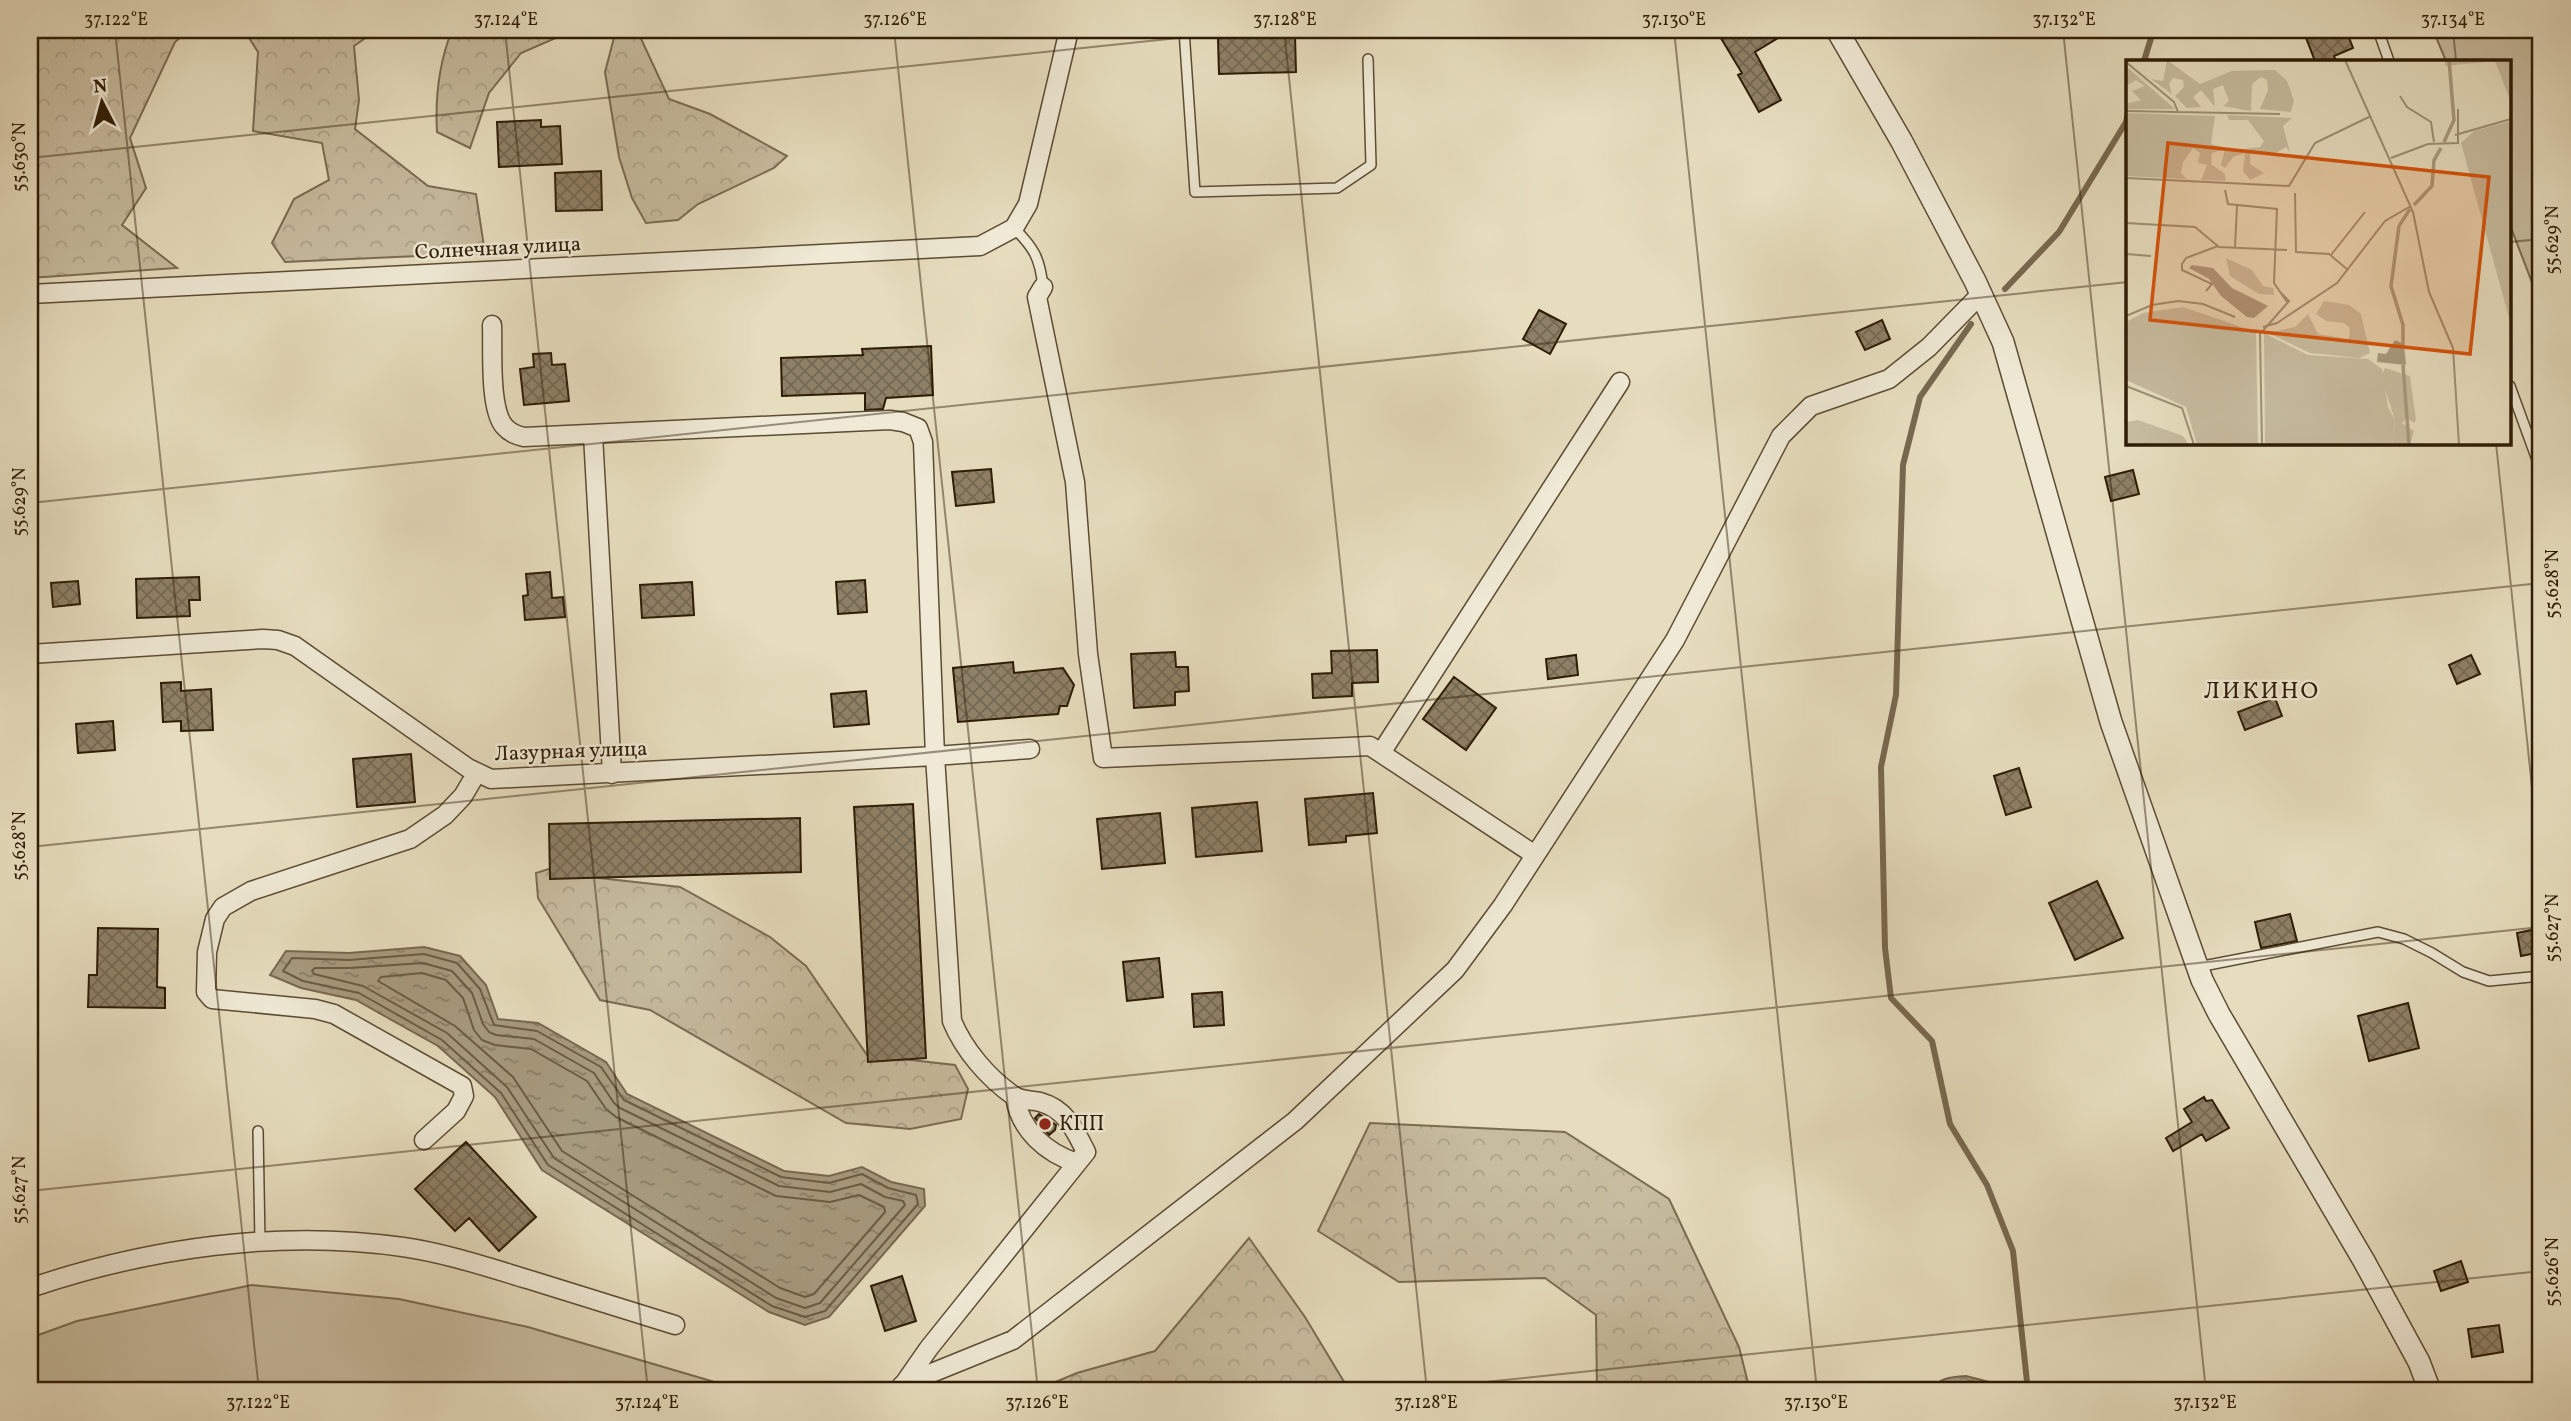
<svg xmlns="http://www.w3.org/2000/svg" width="2571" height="1421" font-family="Vollkorn,serif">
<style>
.green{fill:#c7bc9f;stroke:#7a6c52;stroke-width:2}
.forest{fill:url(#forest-crowns);stroke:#7a6c52;stroke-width:2}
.water{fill:url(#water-ripples);stroke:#77684f;stroke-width:2}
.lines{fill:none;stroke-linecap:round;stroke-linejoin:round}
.shore{stroke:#6a5c42;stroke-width:2}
.stream{stroke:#77684f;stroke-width:6}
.building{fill:url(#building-cross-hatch);stroke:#2e1c06;stroke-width:2}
.service-casing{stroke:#5c4c34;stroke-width:12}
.minor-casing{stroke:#5c4c34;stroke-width:21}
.tertiary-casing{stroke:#5c4c34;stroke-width:24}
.service{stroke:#efe9d5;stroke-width:9}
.minor{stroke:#efe9d5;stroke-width:18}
.tertiary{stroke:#efe9d5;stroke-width:21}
.ticks{fill:none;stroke:#2e1c06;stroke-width:2;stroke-opacity:0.45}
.poi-dot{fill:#8f2418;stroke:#efe9d5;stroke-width:2.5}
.labels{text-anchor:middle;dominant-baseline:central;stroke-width:5;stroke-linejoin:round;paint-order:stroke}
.street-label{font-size:21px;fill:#2e1c06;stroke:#efe9d5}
.poi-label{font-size:21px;fill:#2e1c06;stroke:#efe9d5;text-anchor:start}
.quarter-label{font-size:24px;letter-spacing:2px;fill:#2e1c06;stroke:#efe9d5}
.inset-river{fill:none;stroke:#a79b7f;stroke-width:3.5}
.inset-road{fill:none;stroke:#9c9074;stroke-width:2}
.view{fill:#d5530b;fill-opacity:0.15;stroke:#d5530b;stroke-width:3.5}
.inset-edge{fill:none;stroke:#2e1c06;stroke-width:3.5}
.neatline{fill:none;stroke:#2e1c06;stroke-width:2.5}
.ticks-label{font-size:18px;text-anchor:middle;fill:#2e1c06}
</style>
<defs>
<pattern id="forest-crowns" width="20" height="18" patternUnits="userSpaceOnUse" patternTransform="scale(1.75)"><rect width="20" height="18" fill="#c7bc9f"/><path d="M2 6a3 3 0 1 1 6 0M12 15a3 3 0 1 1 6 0" fill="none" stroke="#aba187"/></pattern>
<pattern id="water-ripples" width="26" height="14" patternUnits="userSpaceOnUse" patternTransform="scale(1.75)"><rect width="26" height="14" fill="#a79b7f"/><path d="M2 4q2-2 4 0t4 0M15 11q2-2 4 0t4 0" fill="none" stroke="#887e66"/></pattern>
<pattern id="building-cross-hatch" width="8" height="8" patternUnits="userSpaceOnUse" patternTransform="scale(1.75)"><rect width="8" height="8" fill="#8e8066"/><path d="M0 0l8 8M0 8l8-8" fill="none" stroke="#746852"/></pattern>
</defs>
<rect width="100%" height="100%" fill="#e6ddbe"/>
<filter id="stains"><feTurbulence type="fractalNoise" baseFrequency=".00286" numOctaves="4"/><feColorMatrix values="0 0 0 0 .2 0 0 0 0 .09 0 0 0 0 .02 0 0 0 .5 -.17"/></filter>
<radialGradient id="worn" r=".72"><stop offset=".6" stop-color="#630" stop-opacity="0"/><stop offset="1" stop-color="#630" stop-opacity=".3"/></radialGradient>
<path class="green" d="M2433,30H2541V306L2510,225V61H2446Z
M252,1285L399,1299L528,1327L745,1391H30V1338L77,1321Z"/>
<path class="forest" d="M30,30H189L175,42L130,138L146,188L122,225L177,268L30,278Z
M244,30H377L354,46L359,100L355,129L428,186L476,194L485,253L285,262L272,243L294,199L329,180L322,143L253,131L258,52Z
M452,30H574L521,53L489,93L470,148L437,132C435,97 439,63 452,30Z
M616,30H637L669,99L710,114L787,156L774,168L698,204L678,220L646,223L632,198L619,157L605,72Z
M552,868L563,874L680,887L770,937L806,966L867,1055L955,1065L968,1089L961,1119L910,1129L846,1123L650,1010L600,1000L538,898L536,873Z
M1370,1123L1565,1132L1669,1199L1739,1347L1750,1391H1597L1596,1315L1545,1278L1399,1282L1318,1231Z
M1249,1238L1305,1317L1349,1390L1357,1391H1034L1077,1373L1155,1351Z"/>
<path class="water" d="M424,947L460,956L486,985L498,1019L538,1023L606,1062L627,1094L784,1171L829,1176L862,1167L891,1182L924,1189L925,1206L829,1317L805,1325L769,1312L542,1170L495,1097L438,1046L356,1000L301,988L270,975L286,951L349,953Z
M1966,1376L2024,1391H1930C1938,1378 1951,1377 1966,1376Z"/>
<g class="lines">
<path class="shore" d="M424,954L457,963L480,989L494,1025L537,1031L601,1067L624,1100L781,1177L829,1183L862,1174L888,1188L916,1195L918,1204L825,1311L805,1317L772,1306L548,1165L501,1093L442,1040L359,993L303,981L283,971L292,958L349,960Z
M423,963L452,971L472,993L483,1024L489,1032L496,1035L534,1039L594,1073L614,1103L620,1108L779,1186L830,1192L861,1184L885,1197L903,1201L905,1205L820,1303L805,1308L776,1298L554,1158L507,1087L447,1033L363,986L314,974L312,971L315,968H350Z
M422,973L446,980L463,998L474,1030L482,1040L495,1045L531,1049L587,1081L606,1109L616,1117L776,1196L830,1202L859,1195L884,1207L885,1212L814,1294L805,1297L780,1288L562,1151L513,1077L455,1026L378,981L381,977Z"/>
<path class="stream" d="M2144,61L2152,35L2151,30
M2005,289L2059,232L2126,122L2128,113
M1971,324L1920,397L1903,465L1896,695L1881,767L1885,948L1891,998L1932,1041L1950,1124L1987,1185L2013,1251L2028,1391"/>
</g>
<path class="building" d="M1716,30H1791L1755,52L1781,100L1759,112L1738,75L1742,73Z
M2303,30H2346L2353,48L2334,56L2336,61H2315Z
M1295,36L1296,72L1219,74L1218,38Z
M541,120V127L560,126L562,164L499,167L497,122Z
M601,171L602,210L556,211L555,173Z
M1539,310L1566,324L1550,354L1523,339Z
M1882,320L1890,339L1865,350L1856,332Z
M931,346L933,395L886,398L883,409L865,410V393L782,396L781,358L863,355L862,349Z
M551,353L552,365L565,364L569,401L524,405L520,369L534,367L533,354Z
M991,469L994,502L956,506L952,472Z
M2133,470L2139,494L2111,501L2105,477Z
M550,572L552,598L563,597L565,617L525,620L523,596L528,595L526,574Z
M199,577L200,600H189L190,616L137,618L136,579Z
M865,580L867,612L838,614L836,582Z
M78,581L80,604L53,607L51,583Z
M692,582L694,615L642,618L640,585Z
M1377,650L1378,682L1352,683V696L1313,698L1312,674L1332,673L1331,651Z
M1175,652L1176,667H1188L1189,691L1175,692V705L1134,708L1131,654Z
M1576,655L1578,675L1548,679L1546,659Z
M2471,655L2480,674L2457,684L2449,665Z
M1013,662L1014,673L1063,668L1074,685L1067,706H1060L1058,714L958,722L953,668Z
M1454,677L1496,708L1466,750L1423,719Z
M181,682V691L211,689L213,730L181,731V721L163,722L161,683Z
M866,691L869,724L834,727L831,694Z
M2275,698L2282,716L2245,730L2238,712Z
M113,721L115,750L78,753L76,724Z
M411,754L415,802L357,807L353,759Z
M2019,768L2031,807L2006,815L1994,776Z
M1373,793L1377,833L1346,836V842L1309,845L1305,799Z
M1257,802L1262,851L1196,857L1192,808Z
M913,804L926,1058L868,1062L854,807Z
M1160,813L1165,863L1102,869L1097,819Z
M800,818L801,872L550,879L549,824Z
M2097,881L2123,938L2075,960L2049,903Z
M2290,914L2297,941L2261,948L2255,922Z
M98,928L158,929L157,987L165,988V1008L88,1007L89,975H97Z
M2541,928V952L2521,956L2517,933Z
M1159,958L1163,997L1127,1001L1123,962Z
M1222,992L1224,1025L1194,1027L1192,994Z
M2408,1003L2419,1048L2369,1061L2358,1016Z
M2204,1097L2206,1101L2212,1100L2229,1128L2206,1141L2202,1134L2173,1151L2166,1138L2192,1122L2184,1109Z
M1039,1114L1056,1125L1055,1130L1049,1135L1035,1118Z
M466,1142L536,1217L499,1251L469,1218L455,1231L415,1189Z
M2461,1261L2468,1282L2441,1291L2434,1271Z
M902,1276L916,1321L885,1331L871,1286Z
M2499,1325L2503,1352L2472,1357L2468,1329Z"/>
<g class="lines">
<g class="service-casing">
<path id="service" d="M1184,30L1195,192L1337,188L1371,165L1368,59
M2378,30L2389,61
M1014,228C1034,248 1040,258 1043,287
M2510,386L2540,468
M2198,967L2378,932L2404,939L2432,953L2463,972L2489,981L2541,976
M258,1131L260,1242"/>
</g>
<g class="minor-casing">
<path id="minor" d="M1043,287L1037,297L1075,482L1088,654L1103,758L1370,746L1535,855
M30,294L980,246L1014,228L1028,204L1069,30
M492,325C493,350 489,408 504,426C510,433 516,435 524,437L890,420L903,422L918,428L923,442L935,756L952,1021C964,1050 988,1078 1014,1096C1021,1101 1032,1100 1040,1102C1066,1109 1075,1130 1086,1152L929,1348L899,1391
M593,435L612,774
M30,654L263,639L278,640L295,646L468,768L491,779L935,756L1030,749
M1381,753L1620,382
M1015,1097C1020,1130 1046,1153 1077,1163
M424,1140L456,1111L464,1096L462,1086L334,1014L315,1009L212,999L206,992L207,952L215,919L223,907L251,891L410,839L445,815L463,796L476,774
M30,1288C148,1248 279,1229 403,1247C445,1253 487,1267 527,1279C576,1294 625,1309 675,1325
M902,1385L1013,1340L1295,1121L1455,970L1503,905L1675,640L1781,436L1811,406L1889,379L1929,347L1981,294"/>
</g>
<g class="tertiary-casing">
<path id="tertiary" d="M1837,30L1902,142L1975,281L2003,342L2111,722L2202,980L2219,1014L2364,1261L2419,1362L2430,1391"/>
</g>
<use href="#service" class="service"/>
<use href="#minor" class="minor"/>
<use href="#tertiary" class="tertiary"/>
</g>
<path class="ticks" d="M115,30L259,1391M505,30L648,1391M894,30L1038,1391M1284,30L1427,1391M1674,30L1817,1391M2063,30L2206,1391M2453,30L2456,61M30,158L1254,30M2510,242L2541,239M2496,443L2541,874M30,503L2128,282M30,847L2541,583M30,1191L2541,927M1401,1391L2541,1271"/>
<circle class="poi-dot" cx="1045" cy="1124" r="7"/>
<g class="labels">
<g class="street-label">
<text transform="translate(498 249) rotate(-3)">Солнечная улица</text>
<text transform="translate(571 752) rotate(-2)">Лазурная улица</text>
</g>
<g class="poi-label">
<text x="1059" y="1124">КПП</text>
</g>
<g class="quarter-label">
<text x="2262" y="692">ЛИКИНО</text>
</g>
</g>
<g transform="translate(2126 60)">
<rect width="385" height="385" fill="#e6ddbe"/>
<path d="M385,61V265L335,83L348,71ZM57,247L130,272L132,385H71L60,347L0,320V262L17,253ZM138,273L182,295L242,299L256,309L262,347L269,360L266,385H139Z" fill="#c7bc9f"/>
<path d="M41,0L74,24L106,11L149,10L161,21L168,41L165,52L134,49L142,30L141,20L135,17L126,24L125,51L97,46L103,41L97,25L87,29L89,47L75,30L67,37L75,47L61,48L49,36L58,27L57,20L47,18L43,24L46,34L25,19L37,21ZM319,0H385V42L369,1L319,6ZM0,7L2,8L49,49H0V44L15,40L6,31L19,26L10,20L0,26ZM0,53L89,56L85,84L109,90L134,87L138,81L122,60H103L101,55L166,58L157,66L164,92L160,87L148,94L124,92V104L138,113L124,120L117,111L119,93L107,97L99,108L95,105L99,89L86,93L85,104L99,114L100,121L75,120L81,105L72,103L74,93L67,88L57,102L55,113L61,119L0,116ZM100,198L126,210L137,226L147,228L148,235L133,234L104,216ZM198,241L223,245L235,254L244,293L233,298L184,293L142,273L169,267L182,254L192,274L223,279L224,268L218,263L200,261L190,254ZM12,360L57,376L63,385H0V362Z" fill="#c7bc9f"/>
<path d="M259,308L284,316L290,360L288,363L281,358L276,363L288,371L284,385H266L269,360L255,317Z" fill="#c7bc9f"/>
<path d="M66,205L87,208L106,228L142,246L128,258L121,257L95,236L83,219L63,208ZM269,280L278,284L280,305L251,302L252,293L260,294Z" fill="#a79b7f"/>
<path class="inset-river" d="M318,82L328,60L323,0M288,145L306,126L308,100L315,88M277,285V265L265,226L273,166L284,149M277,305L283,385"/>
<path class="inset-road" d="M219,0L287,152L303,232L327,288L333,385M0,2L48,42L52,52M274,36L281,47L305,62L308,82M0,51L154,54M329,75L385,59M265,98L302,84L332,83V49M0,118L163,126L189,83L245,56M99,130L102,144L151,149L148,223L161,242M169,133L170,192L203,194L222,210M0,163L69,167L93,187L161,190M109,188L111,145M0,194L25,196M205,195L239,152M80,231L86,224L56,210V204L60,198L92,186M0,256L26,245L52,241L77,244L109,257M137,267L151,263L211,223L259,161L285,146M0,326L56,348L68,385M136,385L134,274L163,241L155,233"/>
<path class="view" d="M42,83L363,117L344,294L24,260Z"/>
<rect width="385" height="385" class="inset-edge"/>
</g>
<rect width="2571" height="1421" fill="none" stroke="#e6ddbe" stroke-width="77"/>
<g transform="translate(102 102) rotate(354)" stroke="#efe9d5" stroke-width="5" paint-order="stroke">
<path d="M0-5L12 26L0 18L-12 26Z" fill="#2e1c06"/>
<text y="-10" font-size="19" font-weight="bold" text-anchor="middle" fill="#2e1c06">N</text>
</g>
<rect x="38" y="38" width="2494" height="1344" class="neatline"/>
<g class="ticks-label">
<text x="116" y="25">37.122°E</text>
<text x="506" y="25">37.124°E</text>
<text x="895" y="25">37.126°E</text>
<text x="1285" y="25">37.128°E</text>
<text x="1674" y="25">37.130°E</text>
<text x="2064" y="25">37.132°E</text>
<text x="2453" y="25">37.134°E</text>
<text transform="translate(19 157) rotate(-90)" y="6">55.630°N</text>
<text transform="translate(2552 240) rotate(-90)" y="6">55.629°N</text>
<text transform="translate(19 502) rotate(-90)" y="6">55.629°N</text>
<text transform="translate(2552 584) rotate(-90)" y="6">55.628°N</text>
<text transform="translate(19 846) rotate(-90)" y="6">55.628°N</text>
<text transform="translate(2552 928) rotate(-90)" y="6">55.627°N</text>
<text transform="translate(19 1190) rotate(-90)" y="6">55.627°N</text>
<text transform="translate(2552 1272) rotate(-90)" y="6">55.626°N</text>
<text x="258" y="1408">37.122°E</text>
<text x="647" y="1408">37.124°E</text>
<text x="1037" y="1408">37.126°E</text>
<text x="1426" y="1408">37.128°E</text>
<text x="1816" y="1408">37.130°E</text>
<text x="2205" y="1408">37.132°E</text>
</g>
<rect width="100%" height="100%" filter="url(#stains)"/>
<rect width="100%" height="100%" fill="url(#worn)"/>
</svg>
